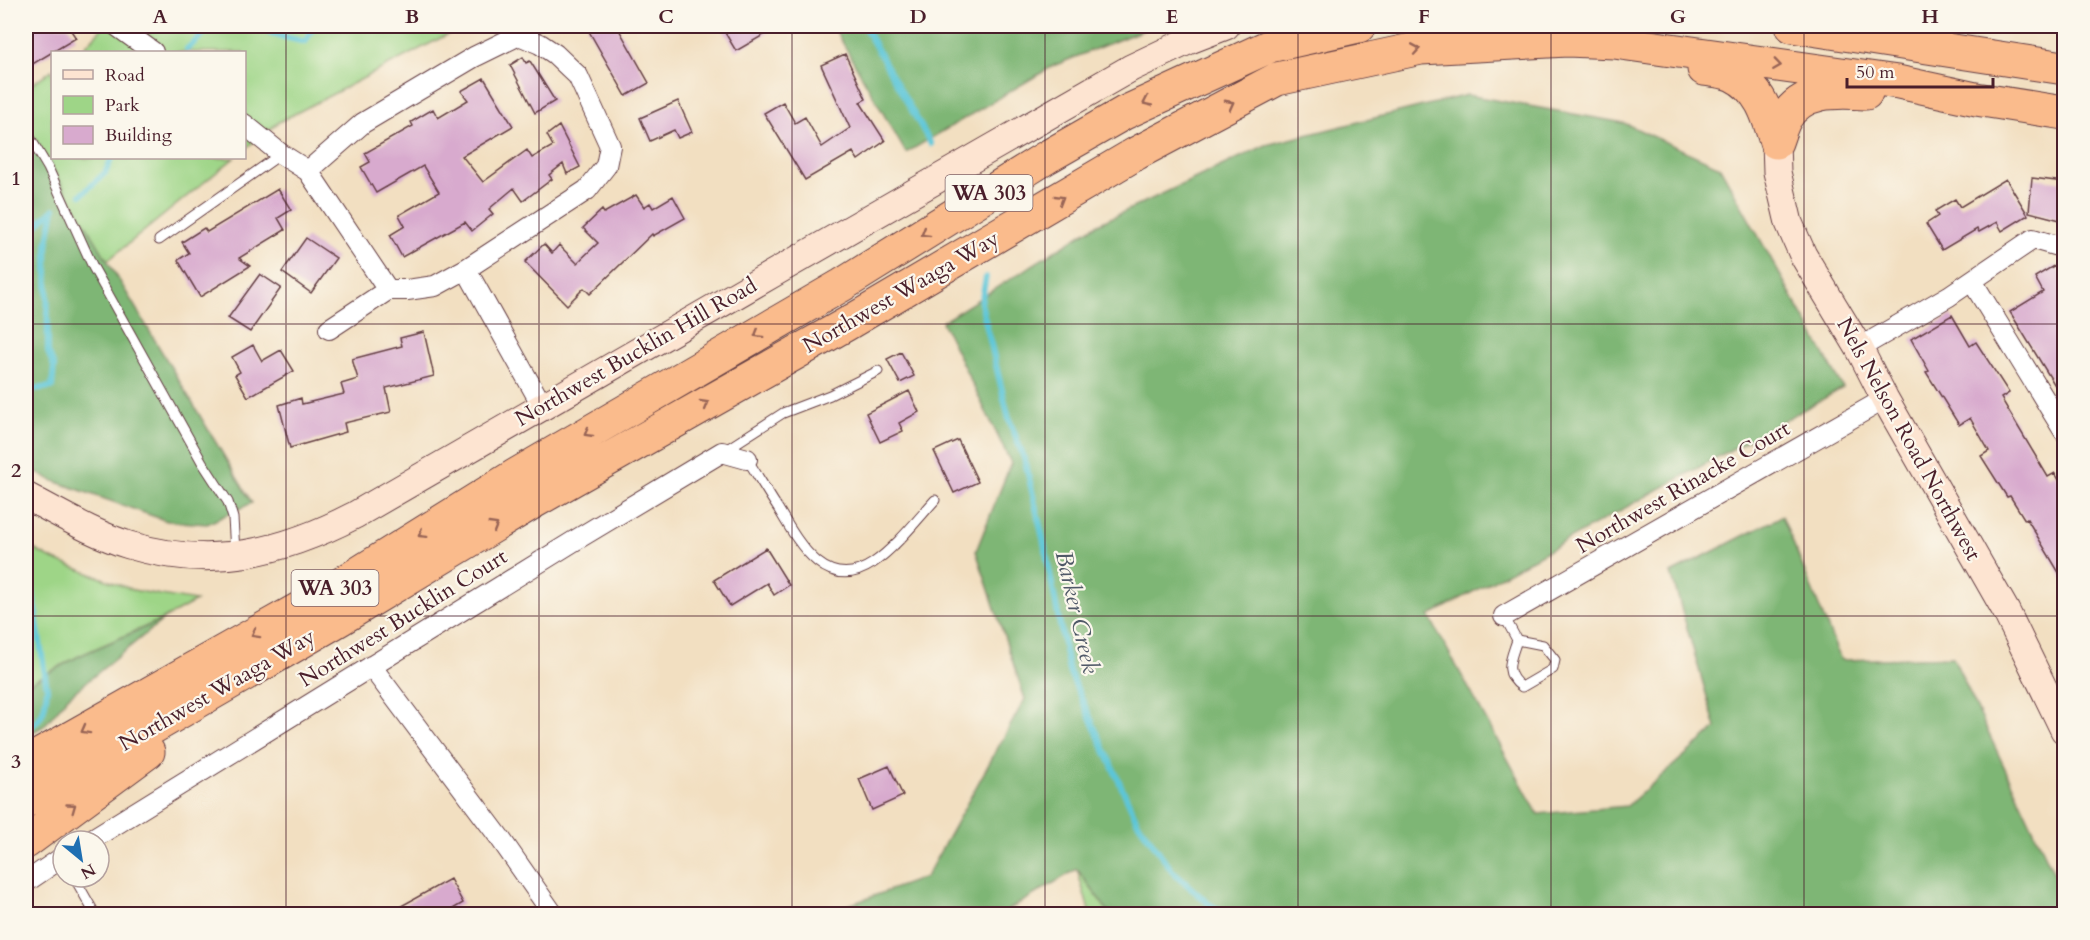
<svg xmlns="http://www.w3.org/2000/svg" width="2090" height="940" font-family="Cardo,serif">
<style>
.green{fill:#9ed587;stroke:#747a59;stroke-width:1.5}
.forest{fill:#7eb674;stroke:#646a50;stroke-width:1.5}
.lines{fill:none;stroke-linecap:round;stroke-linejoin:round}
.stream{stroke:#5cc6d8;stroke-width:6}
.building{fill:#d8aace}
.lane-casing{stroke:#633c42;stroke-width:11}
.street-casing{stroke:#633c42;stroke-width:22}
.secondary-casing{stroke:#633c42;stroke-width:29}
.highway-casing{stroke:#633c42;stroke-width:35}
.lane{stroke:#fff;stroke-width:9}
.street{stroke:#fff;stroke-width:20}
.secondary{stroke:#fde4d1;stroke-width:27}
.highway{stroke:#fabb8c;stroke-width:33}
.oneway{stroke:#996557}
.grid{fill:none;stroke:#4a1f2b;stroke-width:1.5;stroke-opacity:0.55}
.labels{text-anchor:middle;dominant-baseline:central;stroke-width:4.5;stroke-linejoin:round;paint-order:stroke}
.shield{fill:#fbf7ec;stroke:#7f6065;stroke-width:1.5}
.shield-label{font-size:21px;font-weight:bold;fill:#4a1f2b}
.street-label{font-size:22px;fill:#4a1f2b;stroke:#fbf7ec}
.water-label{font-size:24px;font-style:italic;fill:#505968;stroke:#fbf7ec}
.neatline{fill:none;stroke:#4a1f2b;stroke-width:2}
.grid-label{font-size:20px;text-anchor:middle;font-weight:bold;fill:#4a1f2b}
</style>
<rect width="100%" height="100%" fill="#fbf7ec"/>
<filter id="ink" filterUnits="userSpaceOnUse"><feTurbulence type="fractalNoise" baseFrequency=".0167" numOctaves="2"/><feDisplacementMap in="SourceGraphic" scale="12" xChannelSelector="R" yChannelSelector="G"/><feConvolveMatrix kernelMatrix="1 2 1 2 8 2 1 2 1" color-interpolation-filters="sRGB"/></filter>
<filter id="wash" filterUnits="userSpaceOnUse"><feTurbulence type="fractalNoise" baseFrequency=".008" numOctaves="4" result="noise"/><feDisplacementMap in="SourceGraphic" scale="24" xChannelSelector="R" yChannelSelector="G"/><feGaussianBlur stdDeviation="1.35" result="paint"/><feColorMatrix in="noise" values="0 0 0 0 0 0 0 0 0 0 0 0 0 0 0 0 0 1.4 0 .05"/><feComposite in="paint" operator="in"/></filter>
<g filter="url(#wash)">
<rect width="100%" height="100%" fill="#f2dfc1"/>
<path class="green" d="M104,26H464L279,122L245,149L244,52H80Z
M52,70V158H234L107,261L26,124V88Z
M26,545L52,559L133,590L196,601L165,618L79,656L26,685Z
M1077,869L1110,914H1090Z"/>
<path class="forest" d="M833,26H1153L1053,66L906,153Z
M1467,95L1624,123L1720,167L1843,388L1429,616L1538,814L1627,806L1716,728L1671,573L1782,516L1841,660L1953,657L2064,895V914H1110L1077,869L1002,914H824L926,877L1025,699L976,551L1011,463L942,322L1096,225L1266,145Z
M26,124L252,503L207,524L167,521L51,480L26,466Z
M164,619L68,697L44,726L26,736V685L79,656Z"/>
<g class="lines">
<path class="stream" d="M262,26L272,34L305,42L314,26
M864,26L931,144
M187,49L212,26
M81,195L105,173L112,158
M26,235L53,210
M986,277L981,303L1009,419L1025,461L1043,538L1069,671L1137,821L1173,872L1209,904L1226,914
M26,395L32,389L52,387L54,366L48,352L47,246L54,209
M26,548L47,689C45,709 44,719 26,730"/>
</g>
<g id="blocks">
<path class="building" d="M26,26H68L76,38L26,68Z
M586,26H617L649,83L626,96Z
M721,26H779L736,51Z
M845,54L866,99L860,102L885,141L858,160L853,152L805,180L764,113L783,102L795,123L805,117L822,147L850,128L821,65Z
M523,57L526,63L530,61L555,101L535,113L510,65Z
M484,78L513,126L462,156L483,182L527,150L532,158L553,146L547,135L559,126L580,167L567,174L563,164L549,175L552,179L523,201L514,188L489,209L493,214L472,231L465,222L402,257L390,235L405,226L399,215L439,192L423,166L376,193L361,167L370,162L365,153L413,126L411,122L433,109L438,118L468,100L461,91Z
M678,101L692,132L678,138L674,130L650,141L640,118Z
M2032,178L2064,182V221L2029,212Z
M2006,179L2028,215L2002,231L1997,222L1979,232L1977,229L1942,250L1926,224L1938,216L1935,211L1955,199L1960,207Z
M278,189L291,210L278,218L285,230L239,258L250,266L200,297L178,260L189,253L182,242L204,228L207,232Z
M636,195L644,207L650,203L653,208L673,196L685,218L653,236L652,234L590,294L584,288L567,305L525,262L544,244L552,253L559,245L577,263L598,243L583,228L602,210L604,213Z
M306,238L336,258L311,293L282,272Z
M2055,265L2064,280V400L2010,312L2043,292L2035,277Z
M260,274L281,288L250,332L228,318Z
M1952,315L1970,346L1976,342L2009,393L2001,398L2048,477L2055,473L2064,489V581L2027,519L2025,520L2010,496L2007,497L1981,456L1989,451L1970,418L1959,425L1926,372L1929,371L1911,339Z
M424,332L434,376L386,388L391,412L344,423L346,432L290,448L279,405L301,398L302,404L344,394L341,384L358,379L352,359L402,346L400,338Z
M253,345L262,361L281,350L294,371L248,397L235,375L240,372L232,357Z
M901,352L914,376L900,383L887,359Z
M909,391L919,412L899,423L903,431L880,442L866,413Z
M958,440L978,482L954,493L934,451Z
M766,548L789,585L774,595L767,583L730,606L714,580Z
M889,766L903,796L872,810L859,779Z
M450,879L463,903L443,915H385Z"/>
</g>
</g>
<g filter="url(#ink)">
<use href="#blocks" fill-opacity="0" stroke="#633c42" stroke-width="1.5"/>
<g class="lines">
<g class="lane-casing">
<path id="lane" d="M530,26L538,39
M26,131L48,168L93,267L202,462L228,502L233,518L235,552
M159,240L281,154
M724,451L783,413L830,395L878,371
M747,459C758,476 768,493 779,510C799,544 827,594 873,563C895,548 917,520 935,500
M1504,616L1517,640C1511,659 1502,673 1522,687L1553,669L1555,660L1543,645L1517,640
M74,877L95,914"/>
</g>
<g class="street-casing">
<path id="street" d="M117,26L153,52
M244,124L281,154L308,171L388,290H407L435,286L466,269L587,190L606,166L610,146L578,76L555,54L540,44L519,35L474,57L363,123L308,171
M466,269L543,407
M1972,281L2064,431
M329,329L388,290
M1859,348L1949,296L2033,239L2064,248
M1504,616L1885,399
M371,666L500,838L553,914
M89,841L574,541L722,452L747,459
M26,882L63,857"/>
</g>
<g class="secondary-casing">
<path id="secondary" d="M1776,142L1777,172L1789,223L1803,255L1859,348L1885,399L2006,611L2064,730
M26,496C59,513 93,534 129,545C211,570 282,553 355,515L774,273L1131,68L1190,40L1226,26"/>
</g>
<g class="highway-casing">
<path id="highway" d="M1792,26L2064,68
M1704,69C1713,70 1725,71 1733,75C1760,88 1768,115 1776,142
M1776,142C1779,134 1781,126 1785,119C1801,89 1837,91 1866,93
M26,763L322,596L516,475L842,285L1047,157L1124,113L1270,46L1359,26
M26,801L340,619L535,501L845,325L1137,153L1277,79L1421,48L1567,40L1614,42L1898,82L1976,99L2064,113
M26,842L148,752"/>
</g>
<use href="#lane" class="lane"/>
<use href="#street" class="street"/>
<use href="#secondary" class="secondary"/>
<use href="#highway" class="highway"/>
</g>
<defs><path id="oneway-chevron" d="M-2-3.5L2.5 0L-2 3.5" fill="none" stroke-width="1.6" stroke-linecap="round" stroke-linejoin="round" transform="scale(1.5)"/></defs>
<g class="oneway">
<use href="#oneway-chevron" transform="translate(1416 49) rotate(-10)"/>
<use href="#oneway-chevron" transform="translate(1777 65) rotate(8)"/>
<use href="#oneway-chevron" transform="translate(1147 102) rotate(155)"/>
<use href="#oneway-chevron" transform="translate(1230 104) rotate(-28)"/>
<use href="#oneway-chevron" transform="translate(1060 199) rotate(-31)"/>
<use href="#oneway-chevron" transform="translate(925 233) rotate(149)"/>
<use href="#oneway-chevron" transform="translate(758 334) rotate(150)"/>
<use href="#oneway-chevron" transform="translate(705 404) rotate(-30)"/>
<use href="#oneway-chevron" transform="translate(588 433) rotate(150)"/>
<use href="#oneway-chevron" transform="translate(494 526) rotate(-31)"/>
<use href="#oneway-chevron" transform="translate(422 534) rotate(148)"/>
<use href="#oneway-chevron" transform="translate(255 634) rotate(151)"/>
<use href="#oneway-chevron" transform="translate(85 730) rotate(151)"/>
<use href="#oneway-chevron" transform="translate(72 807) rotate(-36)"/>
</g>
</g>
<path class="grid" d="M286,26V914M539,26V914M792,26V914M1045,26V914M1298,26V914M1551,26V914M1804,26V914M26,324H2064M26,616H2064"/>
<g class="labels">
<g class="shield">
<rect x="945.5" y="175" width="87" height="36" rx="4.5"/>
<rect x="291.5" y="570" width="87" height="36" rx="4.5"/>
</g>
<g class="shield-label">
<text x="989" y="193">WA 303</text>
<text x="335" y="588">WA 303</text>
</g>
<g class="street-label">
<text transform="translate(901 292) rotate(-30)">Northwest Waaga Way</text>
<text transform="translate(636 352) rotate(-30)">Northwest Bucklin Hill Road</text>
<text transform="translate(1909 439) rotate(61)">Nels Nelson Road Northwest</text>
<text transform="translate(1683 487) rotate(-30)">Northwest Rinacke Court</text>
<text transform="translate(403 618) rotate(-32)">Northwest Bucklin Court</text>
<text transform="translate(217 690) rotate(-30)">Northwest Waaga Way</text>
</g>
<g class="water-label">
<text transform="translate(1077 612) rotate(77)">Barker Creek</text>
</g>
</g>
<rect width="2090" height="940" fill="none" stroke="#fbf7ec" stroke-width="66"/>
<rect x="51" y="51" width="195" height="108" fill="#fbf7ec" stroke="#b4a19f" stroke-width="1.5"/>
<rect x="63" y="70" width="30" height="9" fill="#fde4d1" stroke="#b4a19f" stroke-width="1.5"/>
<text x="105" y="81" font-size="18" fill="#4a1f2b">Road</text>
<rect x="63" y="96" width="30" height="18" fill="#9ed587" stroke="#b4a19f" stroke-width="1.5"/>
<text x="105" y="111" font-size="18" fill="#4a1f2b">Park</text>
<rect x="63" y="126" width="30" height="18" fill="#d8aace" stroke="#b4a19f" stroke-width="1.5"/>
<text x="105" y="141" font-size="18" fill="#4a1f2b">Building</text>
<g transform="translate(81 859) rotate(150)"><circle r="28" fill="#fbf7ec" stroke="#b4a19f" stroke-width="1.5"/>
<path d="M0-4.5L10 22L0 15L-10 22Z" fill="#1f6fb2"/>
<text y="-9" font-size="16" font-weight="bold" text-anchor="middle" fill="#4a1f2b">N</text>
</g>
<path d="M1847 78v9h146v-9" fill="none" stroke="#4a1f2b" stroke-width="3"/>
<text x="1856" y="78" font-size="18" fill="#4a1f2b" stroke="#fbf7ec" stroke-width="4.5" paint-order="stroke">50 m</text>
<rect x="33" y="33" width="2024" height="874" class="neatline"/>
<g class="grid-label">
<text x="160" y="23">A</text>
<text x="412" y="23">B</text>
<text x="666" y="23">C</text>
<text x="918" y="23">D</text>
<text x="1172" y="23">E</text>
<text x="1424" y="23">F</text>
<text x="1678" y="23">G</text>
<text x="1930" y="23">H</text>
<text x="16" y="185">1</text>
<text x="16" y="477">2</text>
<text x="16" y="768">3</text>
</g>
</svg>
